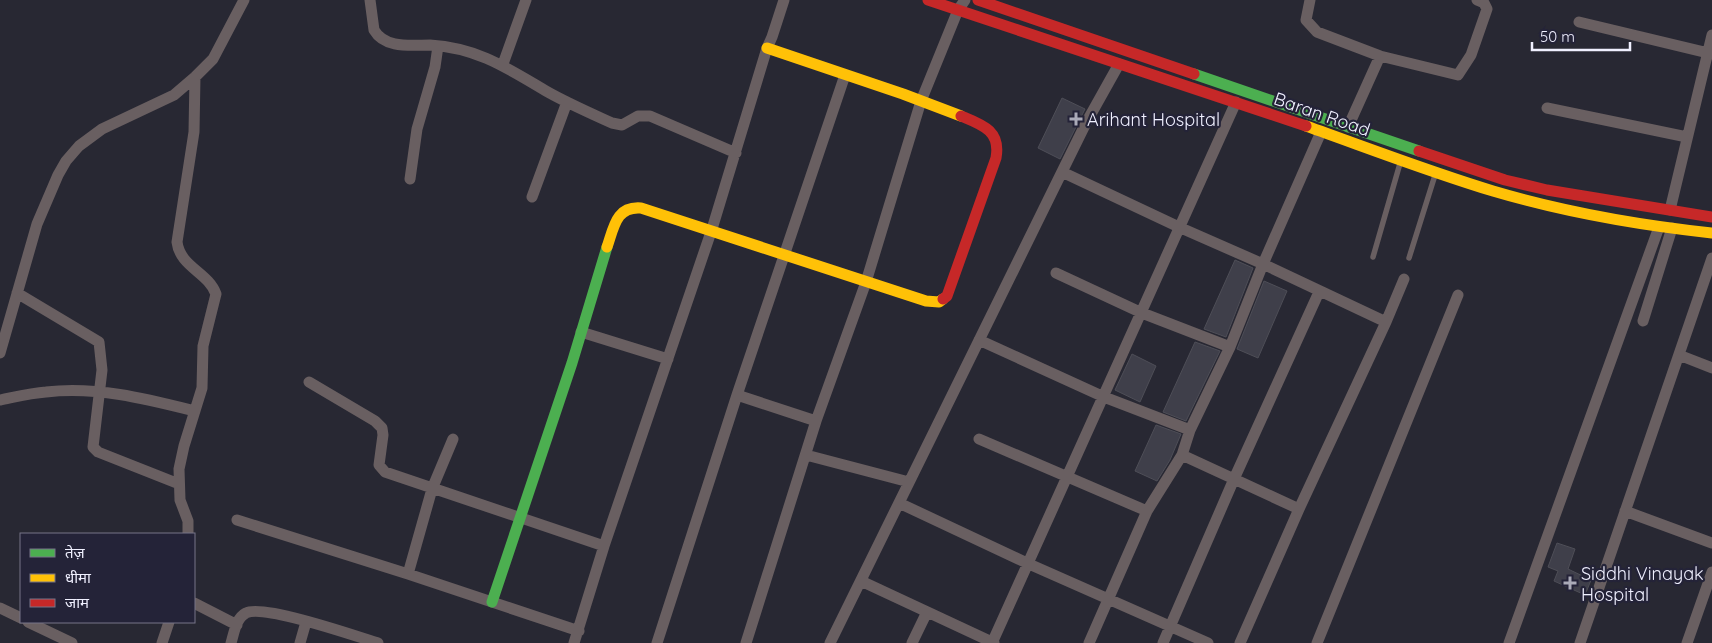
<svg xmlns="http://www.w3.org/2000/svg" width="1712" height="643" font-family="Quicksand,'Noto Sans Devanagari',sans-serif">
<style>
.building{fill:#3f3f4a;stroke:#4e4e57}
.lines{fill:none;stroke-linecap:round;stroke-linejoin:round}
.lane{stroke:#695f61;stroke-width:5.5}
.street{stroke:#695f61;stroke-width:11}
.fast{stroke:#4caf50;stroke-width:11}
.slow{stroke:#ffc107;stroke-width:11}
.jam{stroke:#c62828;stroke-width:11}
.poi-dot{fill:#aaaab8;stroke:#242338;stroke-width:2}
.labels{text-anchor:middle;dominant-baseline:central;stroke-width:4.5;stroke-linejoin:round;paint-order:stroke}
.street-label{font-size:18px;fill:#f0f0ff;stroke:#242338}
.poi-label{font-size:18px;fill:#f0f0ff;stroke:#242338;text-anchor:start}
</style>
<rect width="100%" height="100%" fill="#282833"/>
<path class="building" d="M1062,98L1085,109L1060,159L1038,148Z
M1235,260L1253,268L1226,337L1204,329Z
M1264,281L1287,291L1258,358L1237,349Z
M1195,342L1220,351L1186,421L1163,412Z
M1132,354L1156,366L1140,402L1115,390Z
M1156,425L1181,434L1170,460L1157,481L1135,471Z
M1557,543L1575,549L1568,569L1591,580L1585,595L1554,581L1558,571L1548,567Z"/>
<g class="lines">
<path class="lane" d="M1373,257L1401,160
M1409,258L1436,172"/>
<path class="street" d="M370,0L374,30C385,49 411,45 430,45C478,48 507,68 546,91C567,103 590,113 612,123L622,125L638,116H650L736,153
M1310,0L1306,20L1317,32L1380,56L1458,75L1471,55L1487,9L1484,3L1477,0
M1579,22L1712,54
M503,64L526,0
M1547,108L1687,137
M1348,127L1380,56
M1062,172L1181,228L1263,264L1386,322
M410,179L417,129L435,67L438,46
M532,197L567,102
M1670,210L1712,35
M1056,273L1142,313L1230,347
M17,293L99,342L102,370L93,447L98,452L179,484
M1643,321L1672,228
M581,332L668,359
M979,340L1104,397L1190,430
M0,353L37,224L58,175L66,161L79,146L102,129L174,95L195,77L213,59L244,0
M1679,355L1712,368
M309,382L375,421L382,428L383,435L379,465L385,472L604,546
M737,395L816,421
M0,400C15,397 31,393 46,392C97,386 147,399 195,411
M979,439L1147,511
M806,455L909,482
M1182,455L1299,509
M899,503L1029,564L1208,643
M1625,511L1712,543
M237,520L408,574L579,631
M188,534V521L180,500L179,469L184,446L202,388L203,346L216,294C208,272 180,267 177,242L194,132L195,77
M408,574L432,489L453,439
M861,581L994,643
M194,603L237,625
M0,608L21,618
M28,622L72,643
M162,643L169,622
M231,643C234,633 236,618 246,613C263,604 356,636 378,643
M300,643L306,622
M574,643L604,546L712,229L767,48L772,37L784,0
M657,643L737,395L845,75
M746,643L816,421L866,282L921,101L958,10L965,0
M830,643L1086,123L1119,64
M912,643L927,612
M992,643L1236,102
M1089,643L1147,511L1182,455L1190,430L1230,347L1263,264L1321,132
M1163,643L1234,479L1319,292
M1240,643L1299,509L1386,322L1404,279
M1317,643L1458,295
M1509,643L1659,227
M1580,643L1712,258
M1687,643L1712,572"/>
<path class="fast" d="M1194,74L1419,151
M492,602L572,363L607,247"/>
<path class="slow" d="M767,48L903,94L961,116
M1306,126C1368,148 1430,172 1493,191C1564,212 1638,225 1712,233
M607,247C614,227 616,206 641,208L926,301L939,302L943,299"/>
<path class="jam" d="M928,0L1306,126
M978,0L1194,74
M1419,151L1505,180L1547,190L1712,217
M943,299L947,296L996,158C1001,131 983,125 961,116"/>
</g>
<g class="poi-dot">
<path d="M1073.5 111.5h5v5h5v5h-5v5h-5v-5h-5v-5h5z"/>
<path d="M1567.5 575.5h5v5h5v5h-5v5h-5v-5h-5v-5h5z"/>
</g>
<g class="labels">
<g class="street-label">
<text transform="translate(1322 114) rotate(19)">Baran Road</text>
</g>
<g class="poi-label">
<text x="1087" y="119">Arihant Hospital</text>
<text x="1581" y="573">Siddhi Vinayak<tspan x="1581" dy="21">Hospital</tspan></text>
</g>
</g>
<rect x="20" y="533" width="175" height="90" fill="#242338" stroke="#767588"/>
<rect x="30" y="549" width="25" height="8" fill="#4caf50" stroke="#767588"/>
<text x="65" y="558" font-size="15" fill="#f0f0ff">तेज़</text>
<rect x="30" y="574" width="25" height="8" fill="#ffc107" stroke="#767588"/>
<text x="65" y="583" font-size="15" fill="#f0f0ff">धीमा</text>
<rect x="30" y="599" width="25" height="8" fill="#c62828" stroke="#767588"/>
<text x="65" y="608" font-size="15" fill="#f0f0ff">जाम</text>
<path d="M1532 42v8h98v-8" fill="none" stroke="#f0f0ff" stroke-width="2.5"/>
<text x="1540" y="42" font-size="15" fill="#f0f0ff" stroke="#242338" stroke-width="4" paint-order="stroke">50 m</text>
</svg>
